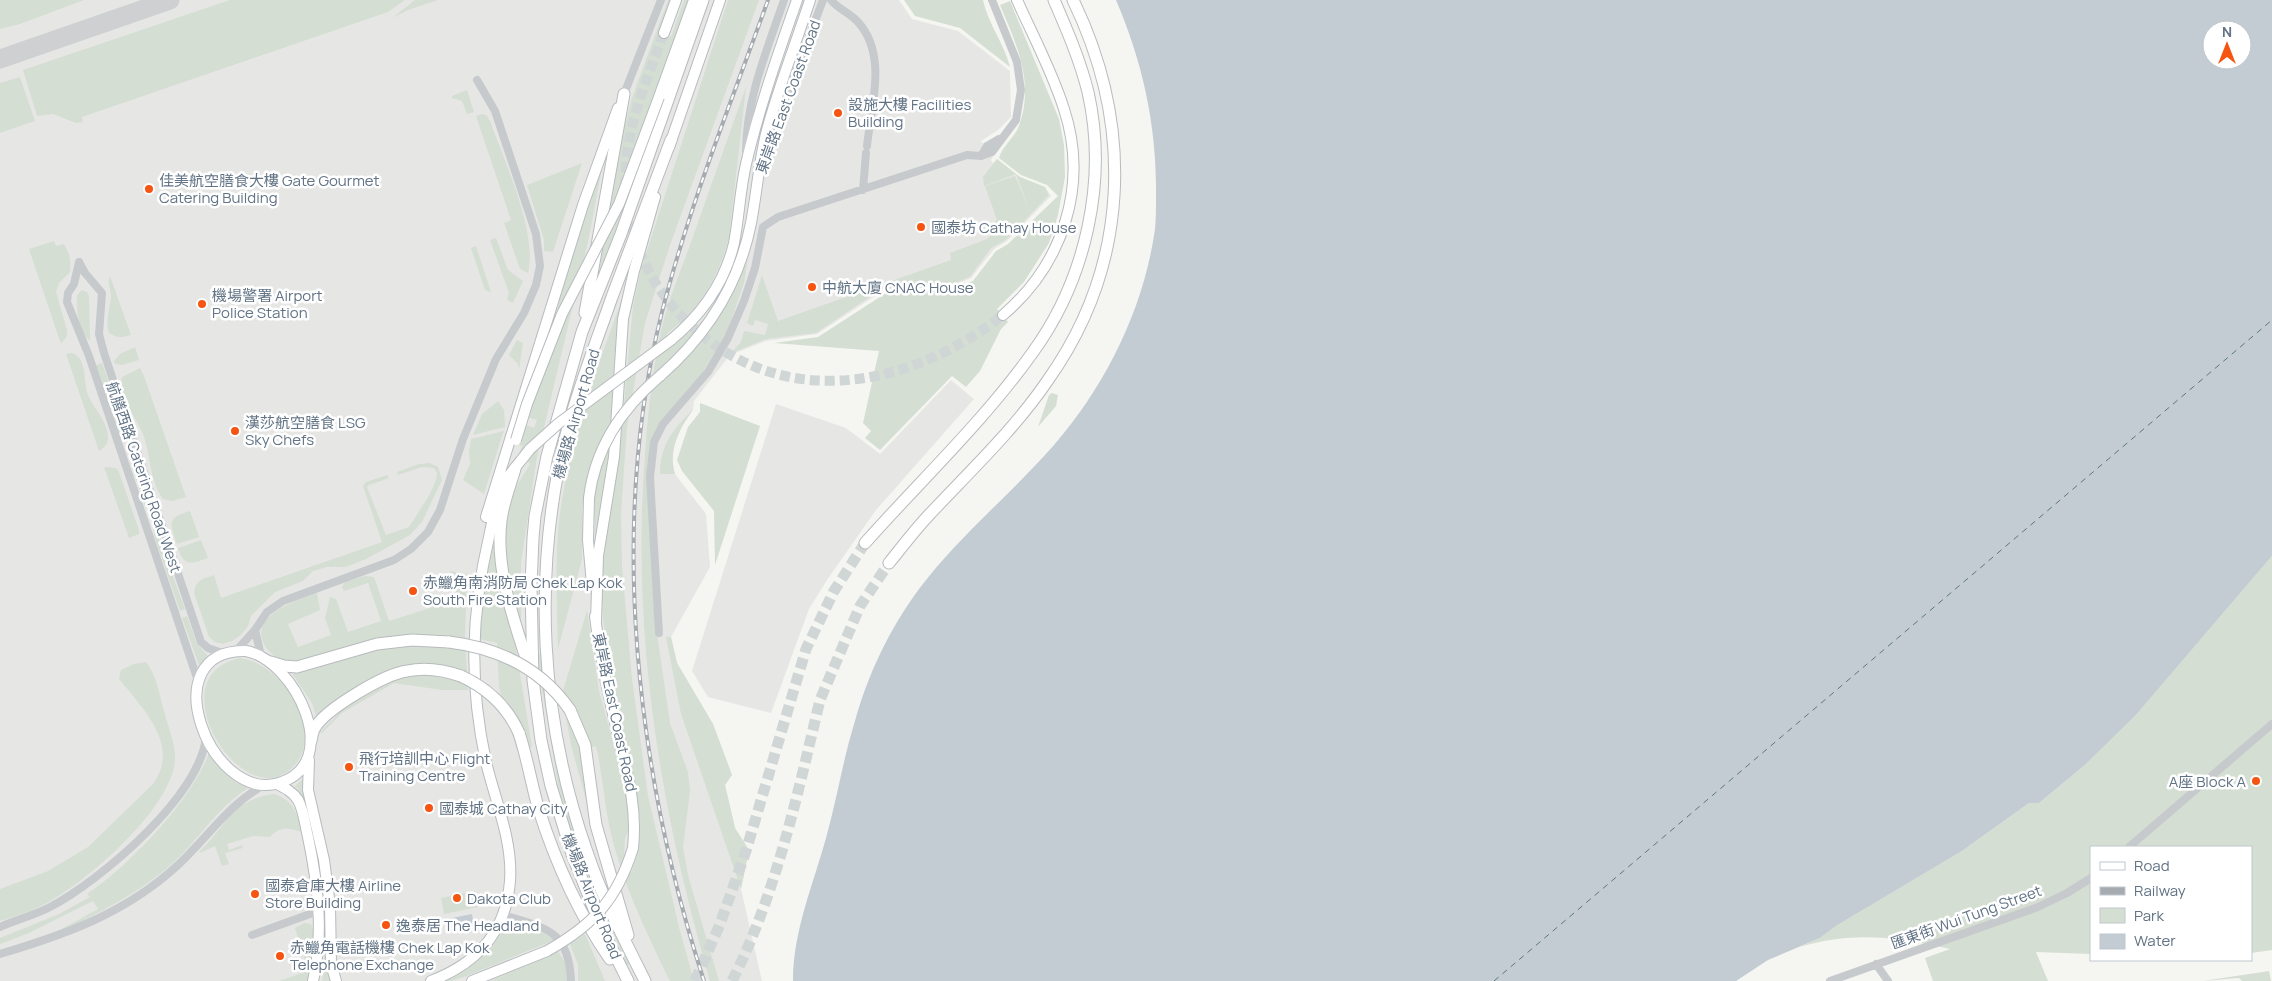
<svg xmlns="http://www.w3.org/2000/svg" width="2272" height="981" font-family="Manrope,'Noto Sans TC',sans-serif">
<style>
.built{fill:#e6e7e5}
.green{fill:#d5ded2}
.water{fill:#c2ccd2;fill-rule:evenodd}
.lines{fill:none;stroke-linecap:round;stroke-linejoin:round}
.ferry{stroke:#5c7683;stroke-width:1;stroke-dasharray:6 5;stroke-linecap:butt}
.taxiway{stroke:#ced0d1;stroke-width:19}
.major-tunnel{stroke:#d0d5d6;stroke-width:10;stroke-dasharray:10 5;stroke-linecap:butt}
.highway-tunnel{stroke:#d0d5d6;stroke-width:11;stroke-dasharray:11 5.5;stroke-linecap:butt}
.major-casing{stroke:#b7bbbf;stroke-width:12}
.highway-casing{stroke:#b8bbbe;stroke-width:13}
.minor{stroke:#c7cacd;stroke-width:8}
.major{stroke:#fff;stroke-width:10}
.highway{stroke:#fff;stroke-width:11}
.rail-casing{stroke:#a6abb1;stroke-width:4}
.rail{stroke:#fff;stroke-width:2;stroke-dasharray:5.5;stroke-linecap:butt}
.major-bridge-casing{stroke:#b7bbbf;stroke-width:12;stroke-linecap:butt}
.highway-bridge-casing{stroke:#b8bbbe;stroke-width:13;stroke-linecap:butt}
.major-bridge{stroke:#fff;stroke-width:10}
.highway-bridge{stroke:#fff;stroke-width:11}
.poi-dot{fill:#f55411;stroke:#fff;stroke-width:2}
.labels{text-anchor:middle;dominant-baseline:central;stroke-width:5;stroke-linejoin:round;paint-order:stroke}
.street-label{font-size:15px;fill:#617385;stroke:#fff}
.poi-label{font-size:15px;fill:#617385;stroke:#fff;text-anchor:start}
</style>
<rect width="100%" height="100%" fill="#f5f6f1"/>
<path class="built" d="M0,0H899L912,19L958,31L1010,71L1011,117L998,130L981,141L982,143H986L995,154L991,160L993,163L997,159L1020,177L1045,187L1051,196L1007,241L994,249L971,278L952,286L884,290L817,334L766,341L730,355L694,401L693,410L683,423L674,446L671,462L675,474L706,514L710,567L671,637L677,663L713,724L732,775L725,785L735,828L749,850L741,889L762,981H0Z
M951,380L974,399L876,510L827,580L809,609L771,713L708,697L692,671L776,404L846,428L880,454Z"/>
<path class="green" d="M0,0H84L20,24L0,29Z
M230,0H405L388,12L82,117L83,122L76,123L53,114L37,116L23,70Z
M415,0H438L408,10L392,18Z
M668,0H672L660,33L671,37L684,0H690L661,106L598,277L624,128L632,98Z
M728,0H759L669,248L645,323L627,427L621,514L622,566L632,679L648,796L680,931L694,981H670C645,930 621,880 609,825C604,799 602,772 596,746L580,751L584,768L588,807L571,745L562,694L587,610L599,691L628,795V832L625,838L624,858L631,873L639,850L640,817L612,679L603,618L601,572L603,537L620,447L633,306L641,269Z
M904,0H983C988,24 1004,43 1010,67L960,28L915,16Z
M1010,1L1059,119L1064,145L1065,177L1058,215L1049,243L1024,282L997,309L1008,322L1001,329L980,371L966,387L952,376L880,450L865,438L871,431L863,423L879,351L774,343L818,337L886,293L952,288L973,281L996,251L1008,244L1058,196L1047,185L1021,175L999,158C1003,144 1016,137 1020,123C1034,81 1016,43 1000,5Z
M20,77L35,121L0,133V83Z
M746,87L729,238C722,264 710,291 692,311C685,320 674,327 666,335L675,344L700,323L719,300L663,379C709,340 725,313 748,259L744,283L727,333L692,389L665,416L656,429L649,457L655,620L670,723L688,772L690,791L683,848L689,879L719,981H710C660,810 631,632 645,454C648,410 653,364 663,322C670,297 680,272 689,248C708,194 727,140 746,87Z
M467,90L474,112L467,114L462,101L452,98V96Z
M482,114L486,115L490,121C504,160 538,233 528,273L520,269L504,223L511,220L476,116Z
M604,158L588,242L537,457L521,563V625C509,585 495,531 514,491C518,482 525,473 530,464L519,453L522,446L515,443L526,425L534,428L537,420L520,415L554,324L572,247Z
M997,159L1020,177L1045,187L1049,195L1006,240L991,248L970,277L952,284L883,288L816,333L766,339L730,354L741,342L744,331L765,335L768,324L755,320L753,326L747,323L762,275L778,321L951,260L950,253L987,239L995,231V221L997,220L985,186L1015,176L1029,209L1016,174L984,186L983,177Z
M582,163L553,252L544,251V240L527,185Z
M496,238L508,270L523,281L513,303L507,300L509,293L490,240Z
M54,241L56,246L64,244C70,254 71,260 70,272L59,283L56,292L67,330V336L61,344L29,249Z
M476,246L491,292L485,290L471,248Z
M631,274L611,446L595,556V498H584L582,509V559L558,649C557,603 554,551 561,506C574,426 604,349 631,274Z
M110,276L131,335C121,338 117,338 109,333C105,319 110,310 111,296C111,287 107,287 110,276Z
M82,290L87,292L89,296L90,341C79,332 76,309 77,295Z
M517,340L523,343L519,369L517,363L509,355Z
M135,347L139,360L122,365L115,364L114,361L120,354Z
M72,353C88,359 83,381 88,395C94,409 109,423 108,439C107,445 104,448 99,451L66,354Z
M102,363L115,399L109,401L96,365Z
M140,368L144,376L186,497L172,501L163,499C149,479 151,456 143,434C138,423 131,414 128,403C125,395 119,385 122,377Z
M1052,393L1058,395L1056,406L1038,427L1049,395Z
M498,401L504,410L505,427L473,435L482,414Z
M700,403L760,426L715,565L714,511L682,471L677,460L688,427L700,412Z
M116,407L127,439L122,441L111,409Z
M693,410C679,429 668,450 675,474H660C660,446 673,428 693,410Z
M504,431L502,436L484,494L463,480L470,464L469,452L471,439Z
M133,457L150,504L145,506L129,459Z
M430,463L438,467L442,480L422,522L410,535L366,559L346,567H327L313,571L303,581L275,592L251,616L248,626L241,635L232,641L223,644L215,642L209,637L194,593C196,580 202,579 214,575L221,598L382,542L363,486L366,482L387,475L389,478L369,485L367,487L386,535L409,527L430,494L436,480L437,473L434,468L422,467L398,475L397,472L419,464Z
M104,467L116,468L119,472L139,530V534L129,538Z
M190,511L199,537L177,544C169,522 167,518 190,511Z
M155,528L185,609L180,611L154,536L153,529Z
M201,540L208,558C191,564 184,567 178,548Z
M490,545H499L532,747L517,751L499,687L497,643L479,639L481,608Z
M2272,556V950L2251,953V847H2091V954L2036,952L2048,981H1933L1925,958L1950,949C1896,937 1854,931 1800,947L1820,938L1836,926L1962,851L2029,803H2039L2085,765L2136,715Z
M450,571L467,574L465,636L468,690H442L394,683L342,713L321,734L320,732L349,703L364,683L317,719L312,703L291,672L308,670L378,649C356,653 307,666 286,661C278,659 269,653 265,646C247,616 297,600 317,593L320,610L288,624L298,647L331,635L325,618L330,597L336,599L348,632L381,621L368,583L344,591L342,587L345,582L365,576L374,577L389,621L458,599Z
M187,616L197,644L208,656L199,665L182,618Z
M666,637H671L677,663L713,724L732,775L725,785L735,828L749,850L741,889L681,714Z
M542,653L562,784L632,963L627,965L577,849L558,785L536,654Z
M240,658C284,663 332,740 287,772C238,808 157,675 240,658Z
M146,662C157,676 159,694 164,711C168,726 176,745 175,760C172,809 82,887 39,907C27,913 13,917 0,921V889L48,871L88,847L153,784C181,745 143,709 119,679L121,670L134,664Z
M209,753L235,782L248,788C220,806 203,833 180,856C147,889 104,910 63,931L62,929L98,909L93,901L29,933L0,944V938L59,914L90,897L87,894C130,865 191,801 209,753Z
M304,778L324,875L328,973L332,981H322C330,943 321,813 295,786Z
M274,794C295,801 295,812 303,831L302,832C289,828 280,826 270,837L253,836L227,844L229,850L242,845L243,848L225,853L229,864L222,866L215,846L200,853L199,852C228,825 231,800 274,794Z
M475,891L478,907L444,914L441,898Z
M508,922L539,931L555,940L464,977L451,981H441C470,971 494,948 508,922Z
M304,923L311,924C318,939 314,966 307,981H279L308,971L295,928Z
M585,934L605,981H578V965L570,944Z
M558,951L567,966V981H490Z
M2269,971L2271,981H2242L2239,978L2203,981Z"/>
<path class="water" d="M1116,0H2272V556L2136,715L2085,765L2039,803H2029L1962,851L1836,926L1820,938L1768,960L1736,981H793C793,931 813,885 826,838C837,799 843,759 855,721C868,674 890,628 919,589C959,536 1011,494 1054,445C1106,385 1144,308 1155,229C1156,219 1156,207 1156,197C1157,127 1143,63 1116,0ZM2212,30H2242V60H2212Z
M472,914L474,926L449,931L447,919Z"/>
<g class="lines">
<path class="ferry" d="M1494,981L2272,320"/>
<path class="taxiway" d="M0,59L170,0"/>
<path class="major-tunnel" d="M664,33C645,85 622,135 626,192C629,238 650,284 682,317C775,413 906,391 1003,315"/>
<path class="highway-tunnel" d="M695,981L720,924L746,851L806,649L834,591L865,543
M732,981C777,892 797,796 820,700L860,606L889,563"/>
<g class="major-casing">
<path id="major" d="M664,33L676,0
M659,97L694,0
M669,147L720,0
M1003,315C1063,264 1089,185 1064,109C1052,71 1033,36 1017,0
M671,340C701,315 725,282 734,243C739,217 740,190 746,164C759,108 778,54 797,0
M660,376C707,335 739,284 751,223C757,192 759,160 767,130C779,86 796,43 810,0
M589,498L588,540L592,584
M486,517L583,205L618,108
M595,616C599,650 606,684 614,718C624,763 638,801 633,848
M596,622L598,556L614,457L623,319L634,271L655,197
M246,651C295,660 345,763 279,783C210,804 151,649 246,651Z
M309,760L308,790L324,860L330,906L331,964L336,981
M277,784C285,788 293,792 298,800C304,811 305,825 308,837C318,885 324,933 313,981
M431,981C478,963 506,932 510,881C513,841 495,800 486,762C469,684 471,614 489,537C493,519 496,499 505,482C511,471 522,460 530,449
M472,981L547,951"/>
</g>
<g class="highway-casing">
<path id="highway" d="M585,313L624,94
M515,469C510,486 503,503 501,521C495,569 514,621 529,667
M865,543C921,480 984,421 1033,352C1086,279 1108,180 1088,92C1080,60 1067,30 1054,0
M889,563C902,547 914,531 928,516C969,472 1014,430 1048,380C1130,264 1134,126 1073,0
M271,662L284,666L297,667L377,644L412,640L449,642
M570,710L585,745L596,825L628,935
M519,733C527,757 531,782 538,807C555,861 578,913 610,959
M311,741C312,737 312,733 314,729C325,709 385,674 407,671C425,667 444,670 461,676
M628,981L602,929L572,854L551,786L541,740L533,680L531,586L533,538L535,516L547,456L582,332L621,234L703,0
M645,981C624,939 602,897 587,852C540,719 532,573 566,435C578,388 596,343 612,297C632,245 651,192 671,140"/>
</g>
<path class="minor" d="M831,0C838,9 850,13 858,22C888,55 871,107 867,146
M624,94L661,0
M746,152C746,99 767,50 784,0
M765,152L823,0
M981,156L987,146L999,139
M863,190L866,153
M79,262L74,284L68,293L67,302L89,356L198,681
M79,262L85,273L102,293L99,334L104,353L201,642L208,648L225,654
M255,630L261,656
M659,633L650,477L654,442L663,424L708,372L728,338L744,301L755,268L763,227L778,217L967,155L981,156L992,152L1016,120L1021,90L1017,62L992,0
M235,652L255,630L267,612L283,601L394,560L411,549L428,532L440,510L463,439L496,359L524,313L536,285L540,266L536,234L495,111L477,80
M2129,847L2272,724
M503,915C546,928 569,930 571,981
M0,927C16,920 35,915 50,907C100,881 203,794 206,735
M252,935L310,914L317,902
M0,954C67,934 126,913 178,865C208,837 228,805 264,785
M1876,964L1888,981
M1830,981L2038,907L2067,893L2091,878"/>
<use href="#major" class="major"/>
<use href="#highway" class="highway"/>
<g class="rail-casing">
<path id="rail" d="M704,981C636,771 608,527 662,312C689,206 731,103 768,0"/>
</g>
<use href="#rail" class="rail"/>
<g class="major-bridge-casing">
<path id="major-bridge" d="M516,440L527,404L562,314L619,204L659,97
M530,449L559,423L671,340
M589,498C595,448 622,408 660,376
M547,951C593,925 617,900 633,848"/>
</g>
<g class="highway-bridge-casing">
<path id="highway-bridge" d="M449,642C498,648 541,668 570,710
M461,676C487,688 507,706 519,733"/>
</g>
<use href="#major-bridge" class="major-bridge"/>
<use href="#highway-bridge" class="highway-bridge"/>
</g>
<g class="poi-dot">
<circle cx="838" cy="113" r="5"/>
<circle cx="149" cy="189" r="5"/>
<circle cx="921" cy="227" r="5"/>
<circle cx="812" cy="287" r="5"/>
<circle cx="202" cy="304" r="5"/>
<circle cx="235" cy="431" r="5"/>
<circle cx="413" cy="591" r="5"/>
<circle cx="349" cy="767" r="5"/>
<circle cx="2256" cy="781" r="5"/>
<circle cx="429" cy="808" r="5"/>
<circle cx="255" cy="894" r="5"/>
<circle cx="457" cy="898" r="5"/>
<circle cx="386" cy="925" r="5"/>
<circle cx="280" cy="956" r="5"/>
</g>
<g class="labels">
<g class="street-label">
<text transform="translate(788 97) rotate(-70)">東岸路 East Coast Road</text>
<text transform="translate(576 414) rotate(-74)">機場路 Airport Road</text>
<text transform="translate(144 477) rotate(71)">航膳西路 Catering Road West</text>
<text transform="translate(615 712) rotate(78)">東岸路 East Coast Road</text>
<text transform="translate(592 896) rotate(68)">機場路 Airport Road</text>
<text transform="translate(1966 917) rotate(-20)">匯東街 Wui Tung Street</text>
</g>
<g class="poi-label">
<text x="848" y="104">設施大樓 Facilities<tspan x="848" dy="17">Building</tspan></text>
<text x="159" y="180">佳美航空膳食大樓 Gate Gourmet<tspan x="159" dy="17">Catering Building</tspan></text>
<text x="931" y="227">國泰坊 Cathay House</text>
<text x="822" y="287">中航大廈 CNAC House</text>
<text x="212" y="295">機場警署 Airport<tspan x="212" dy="17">Police Station</tspan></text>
<text x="245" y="422">漢莎航空膳食 LSG<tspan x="245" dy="17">Sky Chefs</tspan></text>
<text x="423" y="582">赤鱲角南消防局 Chek Lap Kok<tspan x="423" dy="17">South Fire Station</tspan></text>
<text x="359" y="758">飛行培訓中心 Flight<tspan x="359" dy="17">Training Centre</tspan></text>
<text x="2246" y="781" text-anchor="end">A座 Block A</text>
<text x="439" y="808">國泰城 Cathay City</text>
<text x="265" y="885">國泰倉庫大樓 Airline<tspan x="265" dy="17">Store Building</tspan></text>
<text x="467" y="898">Dakota Club</text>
<text x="396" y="925">逸泰居 The Headland</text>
<text x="290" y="947">赤鱲角電話機樓 Chek Lap Kok<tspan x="290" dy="17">Telephone Exchange</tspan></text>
</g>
</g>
<rect x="2090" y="846" width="162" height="115" fill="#ffffff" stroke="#c0c7ce"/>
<rect x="2100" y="862" width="25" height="8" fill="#ffffff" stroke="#c0c7ce"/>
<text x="2134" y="871" font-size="15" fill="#617385">Road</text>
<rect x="2100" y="887" width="25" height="8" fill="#a6abb1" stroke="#c0c7ce"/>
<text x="2134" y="896" font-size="15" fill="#617385">Railway</text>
<rect x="2100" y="908" width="25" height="15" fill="#d5ded2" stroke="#c0c7ce"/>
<text x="2134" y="921" font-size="15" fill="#617385">Park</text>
<rect x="2100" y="934" width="25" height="15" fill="#c2ccd2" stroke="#c0c7ce"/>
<text x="2134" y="946" font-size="15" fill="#617385">Water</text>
<g transform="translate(2227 45)"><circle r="24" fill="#ffffff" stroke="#c0c7ce"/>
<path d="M0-4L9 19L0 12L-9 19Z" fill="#f55411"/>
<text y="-8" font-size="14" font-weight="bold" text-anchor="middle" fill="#617385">N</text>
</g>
</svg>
